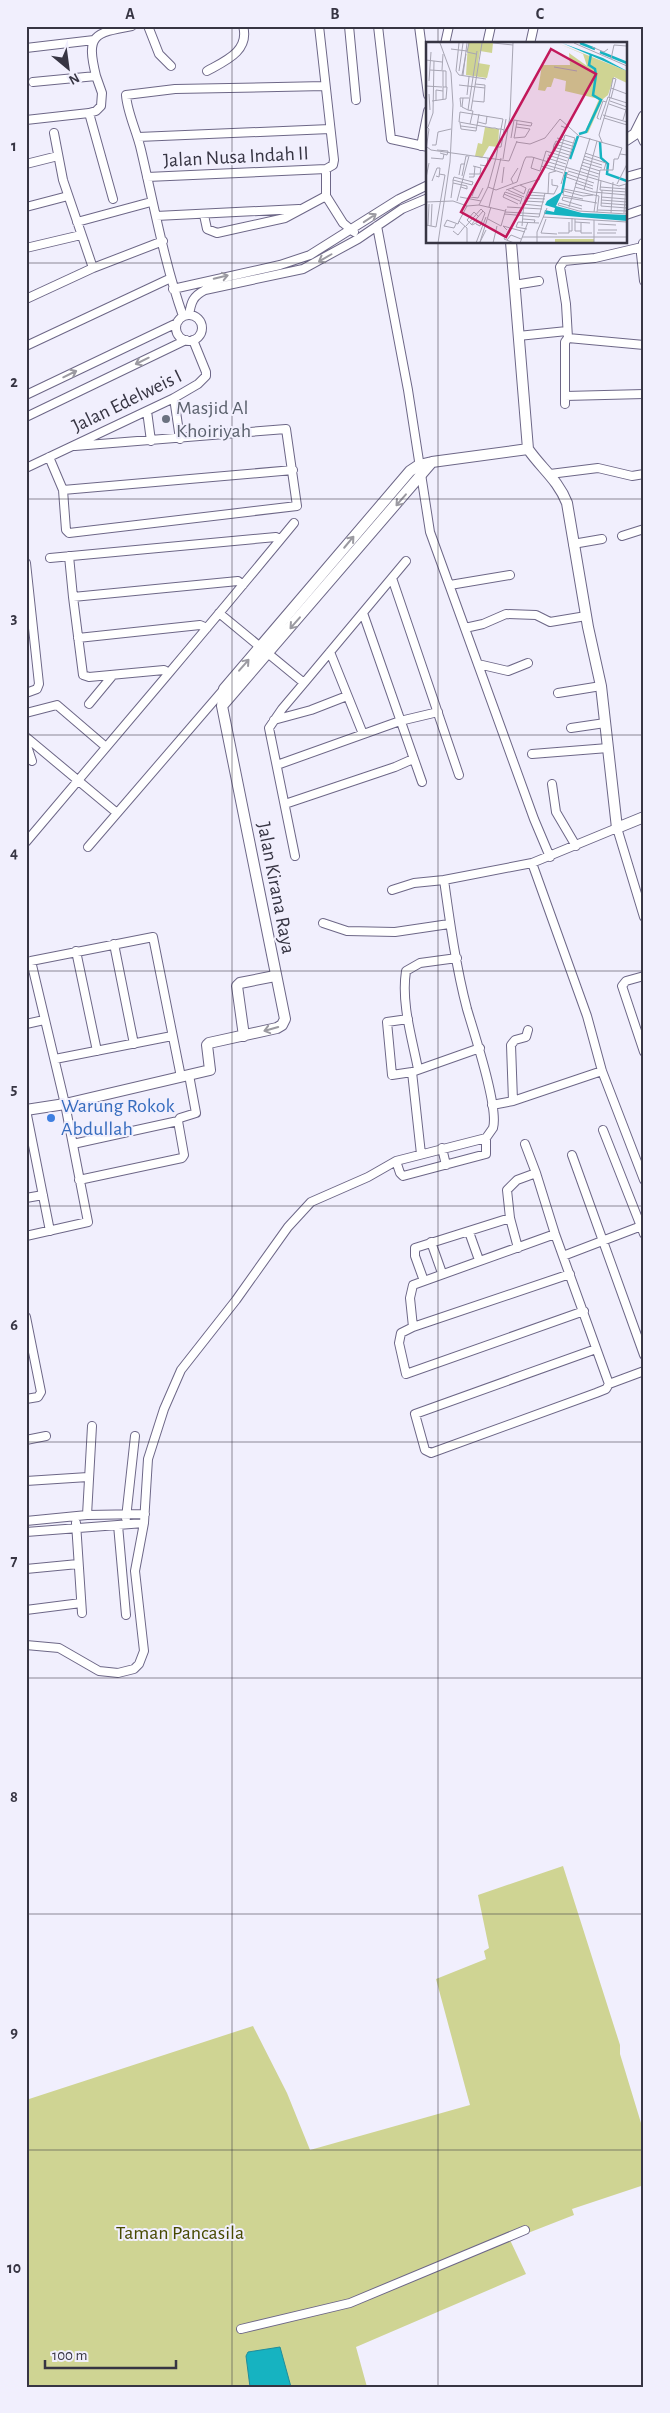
<svg xmlns="http://www.w3.org/2000/svg" width="670" height="2413" font-family="'Alegreya Sans',sans-serif">
<style>
.green{fill:#cfd493}
.water{fill:#16b3c1;stroke:#208d9b}
.lines{fill:none;stroke-linecap:round;stroke-linejoin:round}
.minor-casing{stroke:#6d6787;stroke-width:10}
.tertiary-casing{stroke:#6d6787;stroke-width:12}
.minor{stroke:#fff;stroke-width:8}
.tertiary{stroke:#fff;stroke-width:10}
.oneway{stroke:#9b9aa1}
.grid{fill:none;stroke:#373543;stroke-width:1;stroke-opacity:0.55}
.worship-dot{fill:#6b7280;stroke:#f1effd;stroke-width:2}
.shop-dot{fill:#3f7fe0;stroke:#f1effd;stroke-width:2}
.labels{text-anchor:middle;dominant-baseline:central;stroke-width:4;stroke-linejoin:round;paint-order:stroke}
.street-label{font-size:20px;fill:#373543;stroke:#f1effd}
.worship-label{font-size:20px;fill:#5b616d;stroke:#f1effd;text-anchor:start}
.shop-label{font-size:20px;fill:#366cbe;stroke:#f1effd;text-anchor:start}
.park-label{font-size:20px;fill:#474900;stroke:#f1effd}
.inset-river{fill:none;stroke:#16b3c1;stroke-width:2.5}
.inset-road{fill:none;stroke:#a7a5b3;stroke-width:1}
.view{fill:#c2185b;fill-opacity:0.15;stroke:#c2185b;stroke-width:2.5}
.inset-edge{fill:none;stroke:#373543;stroke-width:2.5}
.neatline{fill:none;stroke:#373543;stroke-width:2}
.grid-label{font-size:16px;text-anchor:middle;font-weight:bold;fill:#373543}
</style>
<rect width="100%" height="100%" fill="#f1effd"/>
<path class="green" d="M563,1866L620,2045V2054L641,2123L644,2122V2185L572,2209L574,2215L510,2240L526,2274L356,2347L367,2387H26V2100L253,2026L287,2093L310,2150L470,2105L436,1979L486,1959L484,1951L489,1948L478,1895Z"/>
<path class="water" d="M280,2347L291,2387H250L246,2356L248,2352Z"/>
<g class="lines">
<g class="minor-casing">
<path id="minor" d="M148,26L159,54L171,66
M319,26L334,160L333,165L326,169V196L343,223L354,232
M349,26L356,100
M378,26L391,139L428,147
M419,26L428,95
M445,44L449,26
M487,44L491,26
M530,44L534,26
M26,48L94,40
M207,71C225,61 250,51 243,26
M96,76C86,35 93,33 132,26
M89,113L113,199
M26,120L89,113L96,111L101,106L102,93L96,76L33,82
M638,129L644,142
M54,133L63,180L93,268
M138,137L330,129
M421,146L428,111
M26,164L58,156
M147,177L326,169
M626,177L644,172
M26,207L68,196
M204,215L207,229L217,233L285,218L326,196
M626,215L644,209
M156,216L299,209
M77,222L151,202
M377,226L408,390L430,532L534,819L550,857
M643,243L641,254L644,281
M26,248L81,235
M514,285L539,281
M173,289L280,265L310,255L399,199L428,185
M26,299L93,268L163,241
M189,315C191,302 193,296 205,290L303,269L358,239L402,209L428,198
M176 328a13 13 0 1 1 26 0a13 13 0 1 1-26 0Z
M183,316C164,262 154,205 141,150C137,132 127,112 126,95L175,89L325,86
M518,336L567,331
M568,338L644,345
M26,346L171,278
M26,395L177,323
M565,396L644,394
M174,398L180,439
M565,404V342L568,338L566,304L560,267L564,261L595,258L642,247
M147,411L151,441
M26,417L186,340
M49,457L63,490L66,530L69,533L297,506L286,429L75,446
M26,468L174,398L198,384L206,376V372L193,340
M550,474L598,468L632,476L644,474
M63,490L293,470
M622,536L644,529
M573,544L602,539
M69,556L73,597
M50,558L276,537L280,540
M26,563L39,684L37,689L26,693
M392,578L459,775
M243,585L238,581L73,597L83,675L89,677L164,670L169,673C211,623 253,573 294,523
M450,585L510,575
M219,613L304,683L282,709L269,728L295,856
M363,613L422,782
M465,628L483,624L506,614L536,615L550,622L586,616
M78,638L200,625L207,628
M330,652L363,734
M478,664L508,671L528,663
M304,683L406,561
M558,693L601,686
M89,704L113,675
M26,713L57,705L106,747
M274,720L311,710L347,696
M571,728L605,723
M26,737L117,813
M26,743L32,761
M532,754L608,748
M277,765L400,721L438,712
M552,784L556,812L576,846
M285,804L395,767L413,759
M26,842L169,673
M88,847L224,689
M532,863L587,1016L602,1071L644,1180
M392,890L414,883L444,880
M323,923L347,931L395,932L449,924
M114,944L134,1044
M76,951L97,1051
M644,976L626,981L622,986L644,1052
M408,1019L387,1022L392,1075L412,1072L480,1048
M26,1024L44,1020
M55,1059L172,1036
M418,1069C412,1038 401,1003 406,971L420,963L457,958
M412,1072L421,1154
M513,1101L511,1045L515,1040L526,1037L528,1030
M492,1105L513,1101L602,1071
M26,1110L50,1231
M603,1130L644,1234
M73,1144L178,1121
M525,1144L536,1173
M442,1148L446,1165
M572,1155L644,1355
M396,1161L400,1173L403,1176L486,1154V1138
M79,1180L182,1158L184,1155L178,1121L180,1118L196,1113L189,1075
M26,1198L43,1195
M469,1232L479,1260
M555,1234L413,1285L410,1298L413,1327L401,1333L399,1343L406,1374L584,1311
M26,1236L88,1222L65,1104L31,961L153,937L181,1077
M431,1242L442,1273
M518,1248L510,1218L507,1190L517,1180L536,1173L555,1234L609,1384
M563,1256L644,1225
M424,1281L415,1256V1248L510,1218
M26,1317L41,1392L38,1397L26,1399
M413,1327L570,1274
M596,1349L415,1414L425,1450L431,1453L596,1393L606,1389L609,1384L644,1371
M26,1440L46,1436
M26,1481L88,1477
M87,1515L92,1426
M126,1518L135,1436
M26,1521L87,1515L145,1514
M76,1523L82,1613
M118,1525L126,1615
M26,1532L144,1523
M26,1569L78,1564
M26,1610L81,1603
M26,1645L59,1648L99,1671L118,1673L134,1669L139,1664L144,1651L135,1571L144,1523L148,1459L164,1409L181,1370L236,1300L288,1227L311,1202L368,1177L396,1161L486,1138L493,1128C499,1108 474,1033 467,1009C456,967 450,923 444,880L532,863L617,828L644,917
M241,2329L350,2303L525,2230"/>
</g>
<g class="tertiary-casing">
<path id="tertiary" d="M626,140L635,134L644,116
M511,242L528,449
M528,449C542,469 558,480 567,503L588,627L601,686L617,828L644,817
M222,706L432,462
M244,1036L237,986L240,983L275,976
M26,1110L65,1104L210,1070L207,1045L209,1043L277,1028L282,1025L285,1019L222,706L224,689L410,471L419,465L432,462L528,449"/>
</g>
<use href="#minor" class="minor"/>
<use href="#tertiary" class="tertiary"/>
</g>
<defs><path id="oneway-shaft" d="M-6 0H5M1.5-3L5.5 0L1.5 3" fill="none" stroke-width="1.6" stroke-linecap="round" stroke-linejoin="round" transform="scale(1.25)"/></defs>
<g class="oneway">
<use href="#oneway-shaft" transform="translate(370 218) rotate(-34)"/>
<use href="#oneway-shaft" transform="translate(325 258) rotate(150)"/>
<use href="#oneway-shaft" transform="translate(221 277) rotate(-14)"/>
<use href="#oneway-shaft" transform="translate(142 361) rotate(154)"/>
<use href="#oneway-shaft" transform="translate(70 374) rotate(-26)"/>
<use href="#oneway-shaft" transform="translate(401 500) rotate(131)"/>
<use href="#oneway-shaft" transform="translate(349 542) rotate(-50)"/>
<use href="#oneway-shaft" transform="translate(295 623) rotate(131)"/>
<use href="#oneway-shaft" transform="translate(244 665) rotate(-49)"/>
<use href="#oneway-shaft" transform="translate(271 1029) rotate(164)"/>
</g>
<path class="grid" d="M232,26V2387M438,26V44M438,242V2387M26,263H644M26,499H644M26,735H644M26,971H644M26,1206H644M26,1442H644M26,1678H644M26,1914H644M26,2150H644"/>
<circle class="worship-dot" cx="166" cy="419" r="5"/>
<circle class="shop-dot" cx="51" cy="1118" r="5"/>
<g class="labels">
<g class="street-label">
<text transform="translate(236 157) rotate(-3)">Jalan Nusa Indah II</text>
<text transform="translate(127 401) rotate(-26)">Jalan Edelweis I</text>
<text transform="translate(276 888) rotate(79)">Jalan Kirana Raya</text>
</g>
<g class="worship-label">
<text x="176" y="408">Masjid Al<tspan x="176" dy="23">Khoiriyah</tspan></text>
</g>
<g class="shop-label">
<text x="61" y="1106">Warung Rokok<tspan x="61" dy="23">Abdullah</tspan></text>
</g>
<g class="park-label">
<text x="180" y="2233">Taman Pancasila</text>
</g>
</g>
<g transform="translate(426 42)">
<rect width="201" height="201" fill="#f1effd"/>
<path d="M42,1H67L66,11L54,9L52,21L64,23L61,36L40,33ZM131,1L201,29V41L188,35L182,53L177,57L162,91L159,90L173,57L139,49L140,39L128,36L125,45H121L119,49L112,48L116,23H144L143,11L161,24L157,12ZM59,85L73,87L72,105L63,104L56,116L49,114L52,101L56,102ZM129,197H168V201H129Z" fill="#cfd493"/>
<path d="M136,1L177,16L201,29L196,27ZM137,149L130,164L156,171L201,173V179L118,172L119,168L128,170L129,166L119,163L121,159Z" fill="#16b3c1"/>
<path class="inset-river" d="M154,1L169,7M174,10L201,21M153,92L160,90L175,58L167,53L170,33L169,27L163,23L165,12M174,100L175,116L182,122L181,132L201,139M144,117L152,94M136,151L140,130"/>
<path class="inset-road" d="M33,1L30,29L33,33L60,37M43,1L41,10L50,12M67,1L87,3M148,1L201,24M166,5L178,10L182,7M25,7L41,9M185,17L188,3L201,4M0,18L16,20M128,25L151,29M4,28L20,29V45M16,28L17,12M17,29V57M33,29L37,1M36,33L40,12M37,33L41,1M3,39L5,10M33,43L59,46M0,44L16,45M185,46L187,36L190,37L185,56M3,52L4,68M41,53L43,35M183,55L185,46L201,52M37,56L36,65L42,68M6,59L20,57L21,45H17M10,59V48L17,49M47,59L58,60L59,43L49,42M184,59L201,65M183,62L200,68L197,78M35,65L34,56H43M45,68L56,1M177,73L201,80M178,76L201,83M173,77L171,76L177,59L180,60M174,78L182,55L201,61M52,80L60,82L61,74M34,81L35,87L50,89L53,72M44,82L47,69L42,68L51,9M0,84L3,87L0,108M35,84L50,86M135,84L140,86L136,96M2,85L7,71L8,19M90,85L104,87L99,95L88,96L89,91L91,79M85,96L88,78L106,81L105,84L91,82M131,96L147,101M90,100L104,102L119,96L134,77L153,94L196,106L192,117H188L187,128H174L168,170M176,100L173,93L184,56M129,102L145,107M6,103H10L12,90L25,87M1,105L5,108L83,119L91,99M72,105H75L80,77M128,105L144,110M11,108L22,109L21,113L14,111M159,111L174,116M122,113L141,119M143,113L127,108L128,103L130,99L146,104M158,114L180,121L178,128M108,115L105,126L114,129L120,109L142,116M5,116L17,117L18,112M121,116L140,122M77,117L84,74L87,1M157,117L176,123M98,119L100,115H106L172,135M156,120L176,126M54,123L61,124L62,116M120,123L138,128M155,123L174,129M115,124L137,131M154,126L173,132M128,128L139,93L149,96L135,142M142,129L193,144L200,142M142,130L140,135L167,144M43,132H54L55,126L47,124M141,132L168,141M33,133L35,122H39M36,134L40,114H42M43,135H48L49,124M0,136L3,121M126,137V143L132,144L128,152M6,139L11,126H14L13,135L10,134M175,139L174,148L201,150M27,141L41,144V147L35,145M76,141L78,125M87,141L85,137L92,126M149,141L167,147M191,142L201,122V113L194,112M94,143L114,137M62,145L70,148L91,140L98,119M149,145L167,150L201,153M174,145L200,147M80,148L86,146L88,145L94,143L100,146L98,152L86,146M82,148L98,155M158,148L171,99M176,148L175,164L201,166M138,149L157,154L167,153M102,150L128,152M122,151L123,131L130,129M78,152L94,159M101,153L119,154M46,154L52,139M34,155L55,159M44,155L52,156L57,146M137,155L171,161M137,155L136,158L156,164M175,155L200,157M25,156L27,141V138L28,135L47,140L46,143L27,138M99,156L119,157M157,157L137,153L138,147L173,154L171,170M175,158L201,160M31,159L43,114M98,159L118,160M0,160L27,159L41,164M175,161L201,163M92,162L77,155L79,150L96,156L94,162M96,162L116,164M53,163L79,169M41,164L53,163L62,145L70,116L72,105L75,87L77,77L34,70L33,80L66,86H69L72,87H75L78,88M63,165L75,116M81,165L116,167M143,165L164,96M156,167L133,161L132,163L153,169L201,172M172,168L201,169M79,170L114,172M185,171L187,140M198,171L200,142M78,172L113,175L119,151M117,175L201,180M62,177L75,184L80,167M97,177L109,178L108,181M120,177L115,191L131,192M149,177V189H155M168,178V201M33,179L41,186V201M33,179L41,164M52,180L46,183L41,178L48,170L53,175M92,180L113,181M92,180L90,185L101,187M149,180L164,181M155,181V191H166M30,182L28,186L18,184L21,178L32,182L33,179M172,182L190,183M0,183L10,185L19,133L13,132M2,183L3,162M45,183L57,169M5,184L6,162M40,184L55,167L59,171L54,184L50,182M96,184L98,160L103,147H107M84,186L78,197L88,201M60,188L54,200L65,165M81,188L77,184L99,190M172,188H191M27,189L32,193L39,184M143,189H146V176M132,191H143V180M171,191H190M96,195H201M81,198L85,193L95,197M12,201L24,120L27,63L25,31L14,1M50,201L60,175M67,201L71,184M94,201L102,180M111,201V190L121,166"/>
<path class="view" d="M125,7L170,32L80,195L35,170Z"/>
<rect width="201" height="201" class="inset-edge"/>
</g>
<rect width="670" height="2413" fill="none" stroke="#f1effd" stroke-width="55"/>
<g transform="translate(68 68) rotate(151)" stroke="#f1effd" stroke-width="4" paint-order="stroke">
<path d="M0-4L9 19L0 12L-9 19Z" fill="#373543"/>
<text y="-8" font-size="14" font-weight="bold" text-anchor="middle" fill="#373543">N</text>
</g>
<path d="M45 2360v8h131v-8" fill="none" stroke="#373543" stroke-width="2.5"/>
<text x="52" y="2360" font-size="15" fill="#373543" stroke="#f1effd" stroke-width="4" paint-order="stroke">100 m</text>
<rect x="28" y="28" width="614" height="2358" class="neatline"/>
<g class="grid-label">
<text x="130" y="19">A</text>
<text x="335" y="19">B</text>
<text x="540" y="19">C</text>
<text x="14" y="151">1</text>
<text x="14" y="387">2</text>
<text x="14" y="623">3</text>
<text x="14" y="858">4</text>
<text x="14" y="1094">5</text>
<text x="14" y="1330">6</text>
<text x="14" y="1566">7</text>
<text x="14" y="1802">8</text>
<text x="14" y="2037">9</text>
<text x="14" y="2273">10</text>
</g>
</svg>
